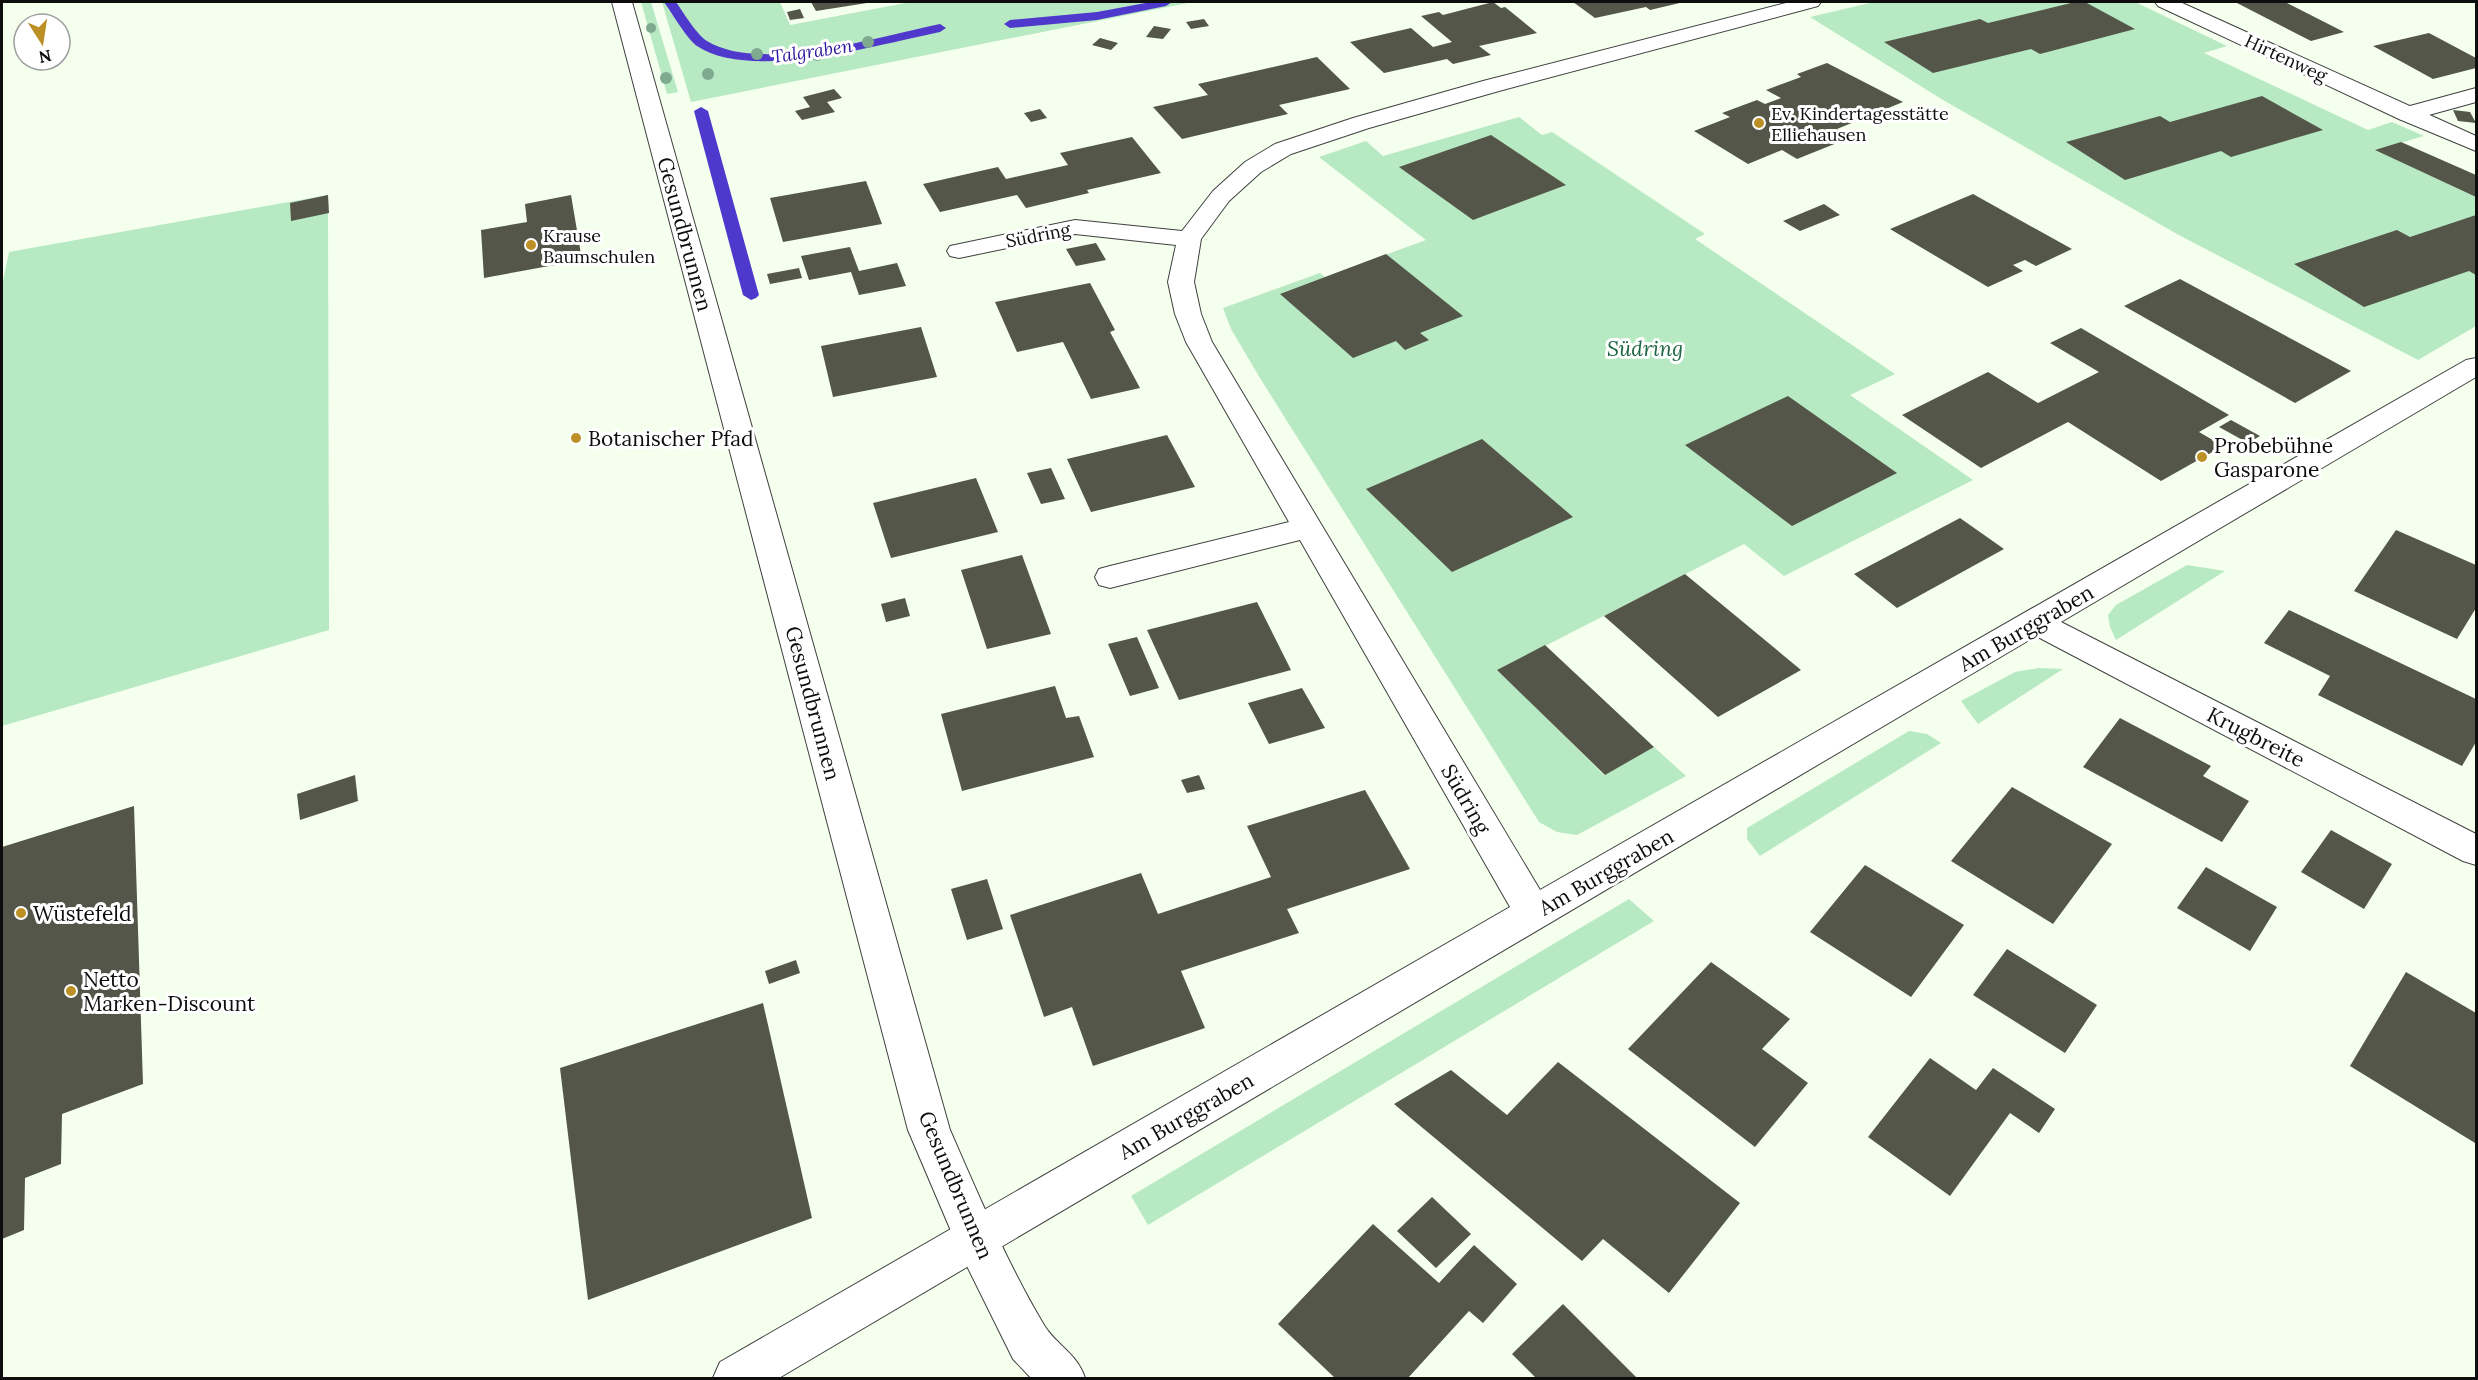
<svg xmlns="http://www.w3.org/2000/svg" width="2478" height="1380" font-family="Lora,serif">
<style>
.green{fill:#b7e9c2}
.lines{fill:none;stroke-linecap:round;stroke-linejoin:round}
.stream{fill:#4f39cd;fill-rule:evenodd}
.building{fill:#545649}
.service-casing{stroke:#404040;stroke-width:2}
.minor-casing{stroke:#404040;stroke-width:2}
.tertiary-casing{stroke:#404040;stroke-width:2}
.service{fill:#fff;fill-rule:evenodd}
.minor{fill:#fff;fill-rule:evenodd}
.tertiary{fill:#fff;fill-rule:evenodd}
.tree{fill:#7eaa90}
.poi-dot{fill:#bd9025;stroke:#fff;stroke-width:2}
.labels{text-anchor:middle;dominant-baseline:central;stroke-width:6;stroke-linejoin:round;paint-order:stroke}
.far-water-label{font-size:18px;font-style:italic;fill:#2f169f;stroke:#fff}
.far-street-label{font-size:18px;fill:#0d0d0d;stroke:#fff}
.far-poi-label{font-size:18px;fill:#0d0d0d;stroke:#fff;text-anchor:start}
.street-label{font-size:21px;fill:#0d0d0d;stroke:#fff}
.park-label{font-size:21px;font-style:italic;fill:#1d6544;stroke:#fff}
.poi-label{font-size:21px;fill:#0d0d0d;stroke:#fff;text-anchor:start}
</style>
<rect width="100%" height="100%" fill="#f5ffed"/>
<path class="green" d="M641,2H651L678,92L667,94Z
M662,2H780L790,25L911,2H1193L691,102Z
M1874,2H2135L2227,46L2204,53L2368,130L2392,122L2424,136L2376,150L2476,197V326L2418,360L2177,234L1943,100L1810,17Z
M1519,117L1542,135L1552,132L1705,234L1695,239L1895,374L1850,395L1973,480L1784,576L1744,544L1498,670L1604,775L1654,747L1686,776L1577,835L1557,832L1539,822L1260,378L1231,329L1223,308L1320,273L1325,277L1426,240L1319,157L1366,141L1383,156Z
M328,195L329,630L2,726V286L9,252Z
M2187,565L2225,571L2116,640L2110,627L2108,615L2116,605Z
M2039,668L2063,669L1978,724L1961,701L2015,672Z
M1909,731L1927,734L1941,743L1760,856L1747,839V828Z
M1629,899L1654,921L1148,1225L1131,1196Z"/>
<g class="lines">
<path class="stream" d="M664,2H676C683,12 697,35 707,41C760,74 881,36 940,24L946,28L940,32C881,44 750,82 697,46C687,39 672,13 664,2Z
M1151,2H1172L1166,6L1097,20L1010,28L1004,24L1010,20L1097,12Z
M701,107L708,111L759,295L756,298L751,300L743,295L694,111Z"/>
</g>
<path class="building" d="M811,2H867V3L816,11Z
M1493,2L1501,8L1505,7L1537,33L1479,46L1491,55L1453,64L1447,59L1384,73L1350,42L1411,28L1433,47L1452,42L1421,16L1439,12L1443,15Z
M1573,2H1684L1650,10L1646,7L1595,18Z
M2075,2H2085L2135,29L2040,54L2031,49L1933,73L1884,42L1980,19L1988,23Z
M2235,2H2285L2344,32L2311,41Z
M800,9L804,18L790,20L787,12Z
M1204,19L1209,26L1191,29L1186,22Z
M1154,26L1171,29L1163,39L1146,37Z
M2429,33L2476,58V68L2433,79L2373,46Z
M1100,38L1118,43L1111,50L1092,45Z
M1317,57L1350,89L1279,105L1288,114L1182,139L1153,107L1208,95L1198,84Z
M1827,63L1903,102L1837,129L1852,137L1797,159L1782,150L1748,164L1694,131L1730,117L1722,113L1757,100L1765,104L1781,98L1766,90L1801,77L1797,74Z
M834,89L842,98L827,102L835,112L802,120L795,111L810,107L803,97Z
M2262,96L2323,130L2231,157L2221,151L2125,180L2066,142L2160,116L2170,122Z
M1040,109L1047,118L1031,122L1024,113Z
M2453,110L2470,112L2476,123L2458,121Z
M1491,135L1566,185L1473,220L1399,167Z
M1132,137L1161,173L1087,190L1089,193L1026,208L1017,195L940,212L923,184L998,167L1006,179L1068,165L1060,153Z
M2401,142L2476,175V197L2375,150Z
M866,181L882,224L783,242L770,198Z
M1973,194L2072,249L2036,266L2025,260L2013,265L2023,271L1988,287L1890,229Z
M328,195L329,213L291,221L290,203Z
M571,195L582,260L484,278L481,230L527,222L525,204Z
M1824,204L1840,215L1800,231L1783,221Z
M2476,215V275L2469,271L2364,307L2294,264L2397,230L2410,237Z
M1096,243L1106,260L1076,266L1066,249Z
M850,247L859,271L897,263L906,286L859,295L851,272L809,280L801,256Z
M1386,254L1463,316L1420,333L1429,340L1405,350L1396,341L1353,358L1280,294Z
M799,268L802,278L770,284L767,274Z
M2180,279L2351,371L2295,403L2124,306Z
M1090,283L1115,330L1110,332L1140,388L1091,399L1063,342L1017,352L995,302Z
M921,327L937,377L833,397L821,346Z
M2081,328L2229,415L2199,432L2223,446L2161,481L2068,422L1981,468L1902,415L1988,372L2038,403L2099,372L2050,343Z
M1788,396L1897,473L1792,526L1685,445Z
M2231,420L2260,436L2248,443L2219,427Z
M1167,435L1195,487L1091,512L1067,459Z
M1482,439L1573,517L1452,572L1366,489Z
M1051,468L1065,499L1041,504L1027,473Z
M976,478L998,532L891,558L873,503Z
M1960,518L2004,549L1897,608L1854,574Z
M2396,530L2476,565V608L2457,639L2354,591Z
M1022,555L1051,634L987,649L961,570Z
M1685,574L1801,670L1718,717L1604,616Z
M905,598L910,616L886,622L881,604Z
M1257,602L1291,670L1179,700L1147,630Z
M2289,610L2476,699V742L2462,766L2318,695L2330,676L2264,643Z
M1137,637L1159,688L1130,696L1108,644Z
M1545,645L1654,747L1605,775L1497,670Z
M1055,686L1066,718L1079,716L1094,757L962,791L941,714Z
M1302,688L1325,728L1269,744L1248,703Z
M2120,718L2211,766L2203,776L2249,801L2222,842L2083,767Z
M355,775L358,801L300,820L297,794Z
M1199,775L1205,789L1187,793L1181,780Z
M2012,787L2112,844L2053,924L1951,861Z
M1365,790L1410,869L1287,909L1299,933L1181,971L1205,1028L1093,1066L1072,1007L1044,1017L1010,915L1141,873L1158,914L1271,877L1247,826Z
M134,806L143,1084L62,1114L61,1164L25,1178L24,1230L2,1239V847Z
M2331,830L2392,864L2364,909L2301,872Z
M1865,865L1964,925L1911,997L1810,932Z
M2206,867L2277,907L2250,951L2177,908Z
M987,879L1003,929L967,940L951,889Z
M2007,949L2097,1005L2065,1053L1973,995Z
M796,960L800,973L769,984L765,971Z
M1711,962L1790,1019L1762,1049L1808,1083L1755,1147L1628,1049Z
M2406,972L2476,1013L2475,1143L2350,1066Z
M763,1003L812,1218L588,1300L560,1068Z
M1930,1058L1976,1090L1993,1068L2055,1109L2039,1133L2010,1113L1950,1196L1868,1137Z
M1558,1062L1740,1203L1669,1293L1603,1239L1582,1261L1394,1104L1451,1070L1507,1115Z
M1432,1197L1471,1234L1436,1268L1397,1231Z
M1373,1224L1439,1283L1474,1245L1517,1284L1483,1323L1469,1311L1408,1378H1335L1278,1324Z
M1563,1304L1636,1377L1635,1378H1536L1512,1354Z"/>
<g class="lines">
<g class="service-casing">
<path id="service" d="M2476,88V102L2407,121L2399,119L2396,114L2399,109Z"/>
</g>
<g class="minor-casing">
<path id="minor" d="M1790,2H1821L1818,6L1499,91L1369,128L1291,154L1261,172L1229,201L1201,239L1194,282L1201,314L1212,342L1540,890L2466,360L2476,358V377L2061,622L2476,834V865L2463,861L2036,636L779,1378H713L720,1362L1510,907L1300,540L1110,588L1099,585L1095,577L1099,569L1110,566L1289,522L1186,342L1175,314L1168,282L1176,245L1075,234L959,258L950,256L947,251L950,246L1075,220L1182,231L1213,191L1245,162L1275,144L1353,118L1483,81Z
M2155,2H2180L2476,136V151L2399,119L2158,6Z"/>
</g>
<g class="tertiary-casing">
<path id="tertiary" d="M612,2H632L950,1130C979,1196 1007,1263 1044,1325C1056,1345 1077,1353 1085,1378H1031L1013,1359L960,1252L908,1130Z"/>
</g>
<use href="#service" class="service"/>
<use href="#minor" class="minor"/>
<use href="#tertiary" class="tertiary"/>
</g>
<g class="tree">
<circle cx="651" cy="28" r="5"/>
<circle cx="868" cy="42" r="6"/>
<circle cx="843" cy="49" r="6"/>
<circle cx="757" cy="54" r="6"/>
<circle cx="787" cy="55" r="6"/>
<circle cx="817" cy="55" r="6"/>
<circle cx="708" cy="74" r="6"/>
<circle cx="666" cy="78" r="6"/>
</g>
<g class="poi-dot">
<circle cx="1759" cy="123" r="6"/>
<circle cx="531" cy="245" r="6"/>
<circle cx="576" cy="438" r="6"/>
<circle cx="2202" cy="457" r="6"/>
<circle cx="21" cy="913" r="6"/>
<circle cx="71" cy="991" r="6"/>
</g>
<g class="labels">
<g class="far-water-label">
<text transform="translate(812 51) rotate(-8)">Talgraben</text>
</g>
<g class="far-street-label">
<text transform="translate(2286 58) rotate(25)">Hirtenweg</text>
<text transform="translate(1038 235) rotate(-11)">Südring</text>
</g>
<g class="far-poi-label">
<text x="1771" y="113">Ev. Kindertagesstätte<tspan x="1771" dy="21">Elliehausen</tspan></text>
<text x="543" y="235">Krause<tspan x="543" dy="21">Baumschulen</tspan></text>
</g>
<g class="street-label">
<text transform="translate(685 234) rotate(75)">Gesundbrunnen</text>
<text transform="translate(2026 628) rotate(-30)">Am Burggraben</text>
<text transform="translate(813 703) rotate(75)">Gesundbrunnen</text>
<text transform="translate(2256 737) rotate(27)">Krugbreite</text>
<text transform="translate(1466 799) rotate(60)">Südring</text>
<text transform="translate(1606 872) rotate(-30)">Am Burggraben</text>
<text transform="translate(1186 1116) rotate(-30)">Am Burggraben</text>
<text transform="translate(956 1185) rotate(67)">Gesundbrunnen</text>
</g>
<g class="park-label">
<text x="1645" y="348">Südring</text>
</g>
<g class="poi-label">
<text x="588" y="438">Botanischer Pfad</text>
<text x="2214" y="445">Probebühne<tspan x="2214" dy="24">Gasparone</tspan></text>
<text x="33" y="913">Wüstefeld</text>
<text x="83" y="979">Netto<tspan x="83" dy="24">Marken-Discount</tspan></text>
</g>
</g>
<rect width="2478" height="1380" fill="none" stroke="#0d0d0d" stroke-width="6"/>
<g transform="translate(42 42) rotate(168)"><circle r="28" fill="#ffffff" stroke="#9e9e9e" stroke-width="1.5"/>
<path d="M0-4.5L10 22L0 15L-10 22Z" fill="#bd9025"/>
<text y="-9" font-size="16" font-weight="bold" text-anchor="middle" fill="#0d0d0d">N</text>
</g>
</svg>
